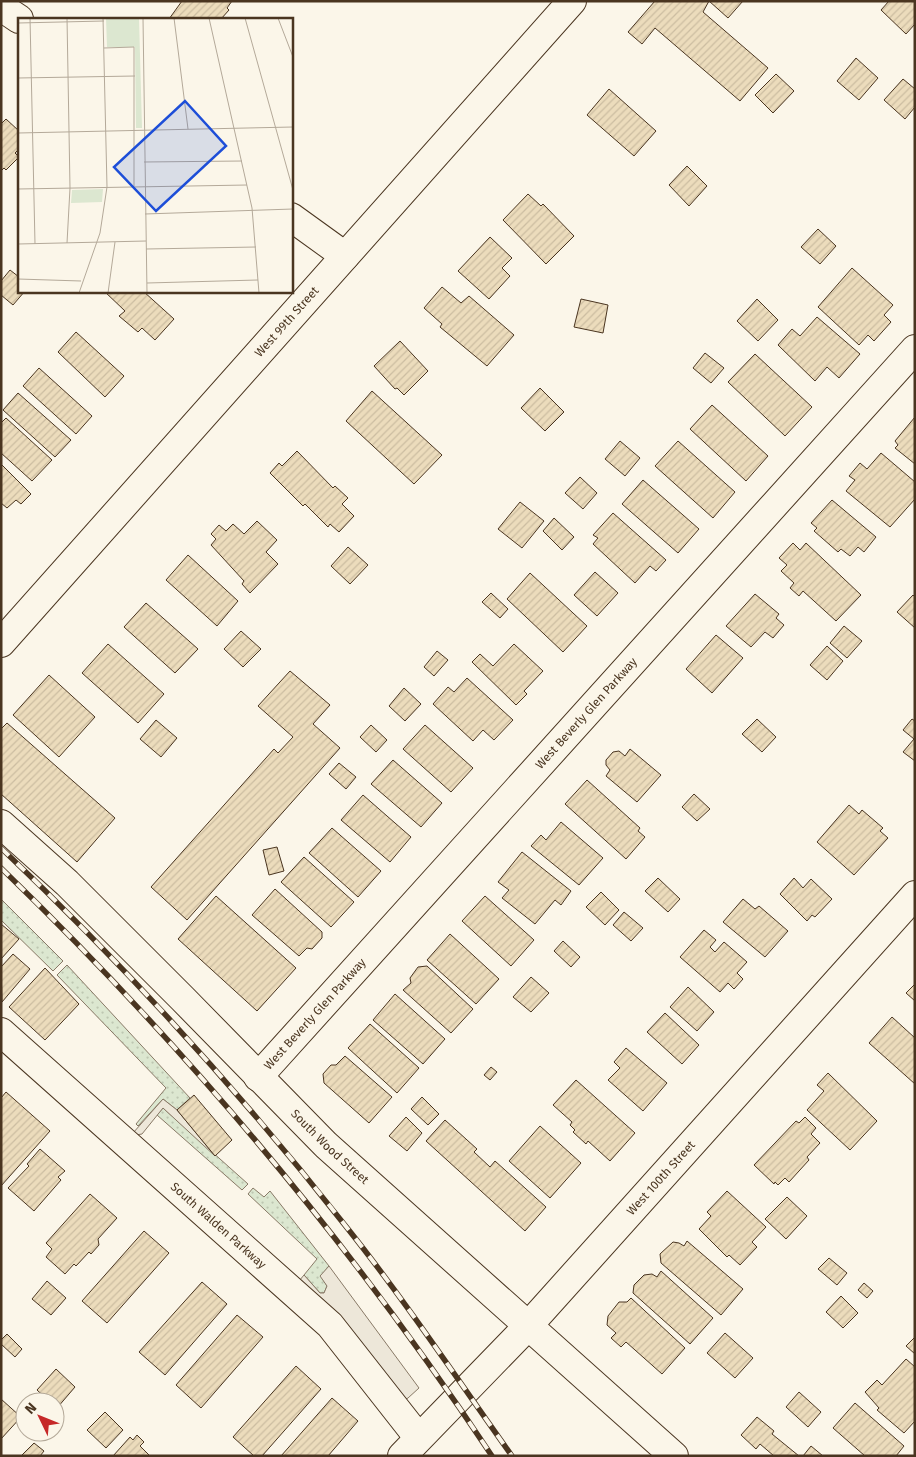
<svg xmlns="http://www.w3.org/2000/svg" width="916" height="1457" font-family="'Fira Sans',sans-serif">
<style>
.grass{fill:url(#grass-dots);stroke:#887966}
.parking{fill:#ede7d9;stroke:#887966}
.building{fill:url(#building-hatch);stroke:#4a3520}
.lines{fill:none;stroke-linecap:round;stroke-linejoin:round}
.minor-casing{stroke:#4a3520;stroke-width:30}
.minor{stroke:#fbf6e9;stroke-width:28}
.rail-casing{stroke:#4a3520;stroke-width:5.5}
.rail{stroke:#fbf6e9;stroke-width:4;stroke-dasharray:11;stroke-linecap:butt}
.labels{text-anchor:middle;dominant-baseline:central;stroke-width:4;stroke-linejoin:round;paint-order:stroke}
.street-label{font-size:12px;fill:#4a3520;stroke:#fbf6e9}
.inset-road{fill:none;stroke:#b4a999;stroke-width:1}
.view{fill:#1d4ed8;fill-opacity:0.15;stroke:#1d4ed8;stroke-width:2.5}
.inset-edge{fill:none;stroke:#4a3520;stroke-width:2.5}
</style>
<defs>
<pattern id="grass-dots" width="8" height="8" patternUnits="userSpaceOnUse" patternTransform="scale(1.25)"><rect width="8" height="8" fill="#dce7d0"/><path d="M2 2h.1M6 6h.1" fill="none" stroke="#bec7b2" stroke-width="1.8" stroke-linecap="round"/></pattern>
<pattern id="building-hatch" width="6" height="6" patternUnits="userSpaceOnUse" patternTransform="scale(1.25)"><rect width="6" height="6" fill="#ecdcbc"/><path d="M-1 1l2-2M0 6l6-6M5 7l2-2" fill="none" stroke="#ccbda1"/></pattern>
</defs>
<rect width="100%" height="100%" fill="#fbf6e9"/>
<path class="grass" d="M1,899L63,961L53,971L1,920Z
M67,965L190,1098L177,1110L163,1099L138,1126L136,1124L166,1088L57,975Z
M163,1108L248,1184L242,1190L157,1115Z
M253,1188L264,1197L270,1191L329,1266L321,1276L327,1286L324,1293H320L304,1275L317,1259L248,1194Z"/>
<path class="parking" d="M163,1099L177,1110L215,1156L163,1108L142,1134L136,1135L133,1133Z
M329,1266L419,1388L408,1398L403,1401L299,1281L304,1275L320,1293H324L327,1286L320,1276Z"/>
<path class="building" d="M182,1H232L227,8L229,10L221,19H169Z
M655,1H743L728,18L709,1L703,12L768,68L740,101L655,28L642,44L628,32Z
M889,1H915V24L906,34L881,10Z
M856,58L878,78L859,100L837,81Z
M776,74L794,91L773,113L755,95Z
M903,79L915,89V107L905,119L884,100Z
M609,89L656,131L634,156L587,115Z
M6,119L19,131V149L15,153L19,157L6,170L4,168L1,171V124Z
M687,166L707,186L689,206L669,185Z
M528,194L541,206L543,204L574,236L546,264L503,220Z
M818,229L836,246L820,264L801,247Z
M490,237L512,258L502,268L510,276L489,299L458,271Z
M852,268L893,305L884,315L891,322L874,341L868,335L859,345L818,307Z
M10,270L19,277V291H25L13,305L1,295V281Z
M442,287L461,303L469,296L514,335L487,366L440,327L442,324L424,308Z
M104,291H143L174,319L155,340L142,328L138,332L119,316L125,311Z
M581,299L608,305L603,333L574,327Z
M757,299L778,320L758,341L737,321Z
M817,317L860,354L839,378L827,367L815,381L778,345L792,329L800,336Z
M76,332L124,376L105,397L58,352Z
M400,341L428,371L404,395L397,388L395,389L374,366Z
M705,353L724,368L711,383L693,368Z
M755,354L812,407L785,436L728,382Z
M39,368L92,416L76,434L23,386Z
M540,388L564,412L545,431L521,408Z
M372,391L442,455L414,484L346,421Z
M18,393L71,440L55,457L3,410Z
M712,405L768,456L746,481L690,429Z
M915,417V464L895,448L898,445L895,441Z
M6,418L52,460L32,481L1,453V423Z
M620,441L640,458L625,476L605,459Z
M678,441L735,492L713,518L655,466Z
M297,451L333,488L335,486L348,498L342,504L354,516L339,532L330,524L328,527L305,504L303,506L270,473L279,463L282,466Z
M881,453L915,482V499L890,527L846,491L855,480L849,476L860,463L867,469Z
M1,464L31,494L21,504L16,500L7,508L1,503Z
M580,477L597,493L583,509L565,493Z
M643,480L699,529L678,553L622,504Z
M832,500L876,537L864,552L858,547L850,556L841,549L838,552L814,531L817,528L811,523Z
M520,502L544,521L522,548L498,529Z
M613,513L666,560L656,571L650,566L635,583L593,544L598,538L593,535Z
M554,518L574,537L562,550L543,531Z
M257,521L277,540L266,552L278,564L250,593L242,584L244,581L211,545L216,539L211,534L219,525L226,531L233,524L244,534Z
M793,543L800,550L806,543L861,595L836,621L803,591L799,596L790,588L794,583L781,571L787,565L779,558Z
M348,547L368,565L350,584L331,566Z
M188,555L238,601L217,626L166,580Z
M595,572L618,593L597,616L574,595Z
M530,573L587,626L563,652L507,599Z
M491,593L508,609L500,618L482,602Z
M755,594L779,614L776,618L784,625L773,638L765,632L751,647L726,626Z
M913,595L915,597V628L897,612Z
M146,603L198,649L175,673L124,627Z
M844,626L862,641L847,658L830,643Z
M241,631L261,649L243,667L224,649Z
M716,635L743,658L712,693L686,669Z
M108,644L164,694L138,723L82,673Z
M514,644L543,671L524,691L527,694L516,705L472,662L480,654L493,666Z
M827,646L843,661L827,680L810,665Z
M437,651L448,660L434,676L424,667Z
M290,671L330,705L313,724L340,748L187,920L151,887L274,749L278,753L293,737L258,706Z
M49,675L95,717L59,757L13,715Z
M467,678L513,720L494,740L483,730L473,741L433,704L448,687L454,692Z
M404,688L421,704L405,721L389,706Z
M757,719L776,737L762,752L742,734Z
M912,719L915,721V761L903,752L914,739L903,730Z
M156,720L177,738L161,757L140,739Z
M7,723L115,818L77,862L1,794V729Z
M371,725L387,740L376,752L360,737Z
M425,725L473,768L451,792L403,749Z
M630,749L661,775L637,802L606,776L610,770L606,765V760L613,752L619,751L625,756Z
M393,760L442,803L421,827L371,784Z
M339,763L356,777L346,789L329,774Z
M587,780L640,828L638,831L645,837L626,859L565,804Z
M694,794L710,809L697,821L682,807Z
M363,795L411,837L390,862L341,820Z
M849,805L859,814L862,810L883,828L880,831L888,838L854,875L817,842Z
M561,822L603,858L579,885L531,846L541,835L546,840Z
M332,828L381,871L358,897L309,853Z
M277,847L284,871L269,875L263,850Z
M522,852L571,891L561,905L555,900L535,924L502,898L509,890L498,882Z
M304,857L354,902L331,927L281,882Z
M658,878L680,899L668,912L645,891Z
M794,878L803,888L811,879L832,899L815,917L812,915L807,921L780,894Z
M275,889L322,932V938L312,949L307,948L299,956L252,915Z
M601,892L619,910L605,925L586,907Z
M216,896L296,968L257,1011L178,939Z
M485,896L534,940L511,966L462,921Z
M743,899L755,909L759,906L788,931L765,957L723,922Z
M624,912L643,928L631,941L613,925Z
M1,924L19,939L1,959Z
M704,930L716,940L710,947L715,952L724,942L747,962L737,973L743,979L734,989L728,983L720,992L680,957Z
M450,934L499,979L476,1004L427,960Z
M563,941L580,957L571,967L554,951Z
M13,954L30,969L2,1002L1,967Z
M427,966L473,1009L451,1033L403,990L411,983L410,978L418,967Z
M45,968L79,1004L45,1040L9,1007Z
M531,977L549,993L531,1012L513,997Z
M915,984V1001L906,993Z
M688,987L714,1012L697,1031L670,1007Z
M395,994L445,1039L423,1064L373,1020Z
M665,1013L699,1045L682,1064L647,1032Z
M892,1017L915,1038V1084L869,1043Z
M370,1024L419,1068L397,1093L348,1048Z
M626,1048L667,1083L643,1111L608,1080L620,1068L614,1062Z
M345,1056L392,1097L369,1123L324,1083L323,1074L331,1065H336Z
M491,1067L497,1072L490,1080L484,1075Z
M828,1073L877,1121L850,1150L807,1110L824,1091L817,1085Z
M576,1080L635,1133L610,1161L588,1141L586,1144L573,1132L575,1130L570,1125L572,1122L553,1105Z
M6,1092L50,1131L1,1186V1098Z
M194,1095L232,1140L215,1156L177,1110Z
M422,1097L439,1114L428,1125L411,1109Z
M406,1117L422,1133L407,1151L389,1136Z
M805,1117L816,1128L811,1134L820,1143L807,1157L809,1160L789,1182L785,1178L778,1185L775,1182L774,1184L754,1165L796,1121L799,1123Z
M445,1120L477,1149L474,1152L490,1167L495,1161L546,1207L525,1231L426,1141Z
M540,1126L581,1163L550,1198L509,1161Z
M40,1149L65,1171L58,1177L61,1180L34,1211L8,1188L29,1166L27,1164Z
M727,1191L766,1227L752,1242L757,1247L740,1265L729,1255L727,1257L699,1229L711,1216L707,1212Z
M90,1194L117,1218L98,1239L99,1245L91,1254L89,1252L76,1266L74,1264L65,1274L46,1257L52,1249L46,1243Z
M787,1197L807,1216L786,1239L765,1219Z
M144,1231L169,1253L107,1323L82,1301Z
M687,1241L743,1289L721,1315L661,1263L660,1254L673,1242L679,1243L684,1246Z
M829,1258L847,1273L837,1285L818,1269Z
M661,1271L713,1318L690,1344L633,1293L634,1285L644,1275L652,1274L657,1277Z
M47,1281L66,1298L51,1315L32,1299Z
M202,1282L227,1304L165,1375L139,1352Z
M864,1283L873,1291L867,1298L858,1290Z
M841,1296L858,1313L843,1328L826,1312Z
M631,1298L685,1348L662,1374L626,1342L621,1347L611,1338L616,1333L607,1325L608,1316L619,1302H627Z
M237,1315L263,1337L201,1408L176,1385Z
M725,1333L753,1358L735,1378L707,1353Z
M7,1334L22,1349L15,1357L1,1344V1340Z
M915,1337V1354L906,1346Z
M906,1359L915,1367V1421L904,1433L877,1410L879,1408L865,1392L877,1380L882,1385Z
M296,1366L321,1389L262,1456H254L233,1437Z
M56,1369L75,1387L57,1408L55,1402H50L37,1390Z
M799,1392L821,1412L808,1427L786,1407Z
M332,1398L358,1421L328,1456H281Z
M1,1399L21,1417L1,1439Z
M855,1403L904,1446L896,1456H865L833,1428Z
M105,1412L123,1430L106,1448L87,1430Z
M757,1417L774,1431L772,1434L799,1456H774L760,1444L756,1449L741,1435Z
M137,1435L144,1442L140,1446L150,1456H113L130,1437L133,1440Z
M34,1443L44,1451L40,1456H21Z
M811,1446L823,1456H803Z"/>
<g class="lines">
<g class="minor-casing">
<g id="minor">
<path d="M1,7L19,19"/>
<path d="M291,217L345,256"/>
<path id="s1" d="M1,643L572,1"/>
<path id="s2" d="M1,824L67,883L183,999L326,1145L674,1456"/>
<path id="s3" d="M1,1032L330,1325L418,1437"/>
<path id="s4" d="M258,1077L915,349"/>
<path id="s5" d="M402,1456L528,1326L915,895"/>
</g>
</g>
<use href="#minor" class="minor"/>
<g class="rail-casing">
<path id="rail" d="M1,848C125,966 242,1094 348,1229C406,1302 458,1380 512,1456
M1,868C185,1046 350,1242 492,1456"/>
</g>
<use href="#rail" class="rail"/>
</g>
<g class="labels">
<g class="street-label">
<text stroke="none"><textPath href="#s1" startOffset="430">West 99th Street</textPath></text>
<text stroke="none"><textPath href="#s4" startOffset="490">West Beverly Glen Parkway</textPath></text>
<text stroke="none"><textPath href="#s4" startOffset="85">West Beverly Glen Parkway</textPath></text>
<text stroke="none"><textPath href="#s2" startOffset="461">South Wood Street</textPath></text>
<text stroke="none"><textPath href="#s5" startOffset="380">West 100th Street</textPath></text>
<text stroke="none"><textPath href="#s3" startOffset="291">South Walden Parkway</textPath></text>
</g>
</g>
<g transform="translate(18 18)">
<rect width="275" height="275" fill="#fbf6e9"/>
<path d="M88,0H121L124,110H118L117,29H89ZM85,171L84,184L53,185L54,172Z" fill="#dce7d0"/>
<path class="inset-road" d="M12,0L17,226M49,0L52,170L49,225M125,0L129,275M156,0L170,111M191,0L234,190L241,275M227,0L275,172M260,0L275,39M0,5L86,3M86,30L116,29V168M0,60L117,58M0,115L275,109M126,144L224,143M0,171L229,167M127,196L275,191M0,226L128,223M128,231L238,229M0,261L63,263M129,265L240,262M61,275L82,215L89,169L85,0M90,275L97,224"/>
<path class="view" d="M167,83L208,128L138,193L96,149Z"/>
<rect width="275" height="275" class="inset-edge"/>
</g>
<rect width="916" height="1457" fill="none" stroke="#4a3520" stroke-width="5"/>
<g transform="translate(40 1417) rotate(313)"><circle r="24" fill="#fbf6e9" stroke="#b4a999"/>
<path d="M0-4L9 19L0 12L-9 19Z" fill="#c62828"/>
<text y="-8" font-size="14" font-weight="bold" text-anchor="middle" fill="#4a3520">N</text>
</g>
</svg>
